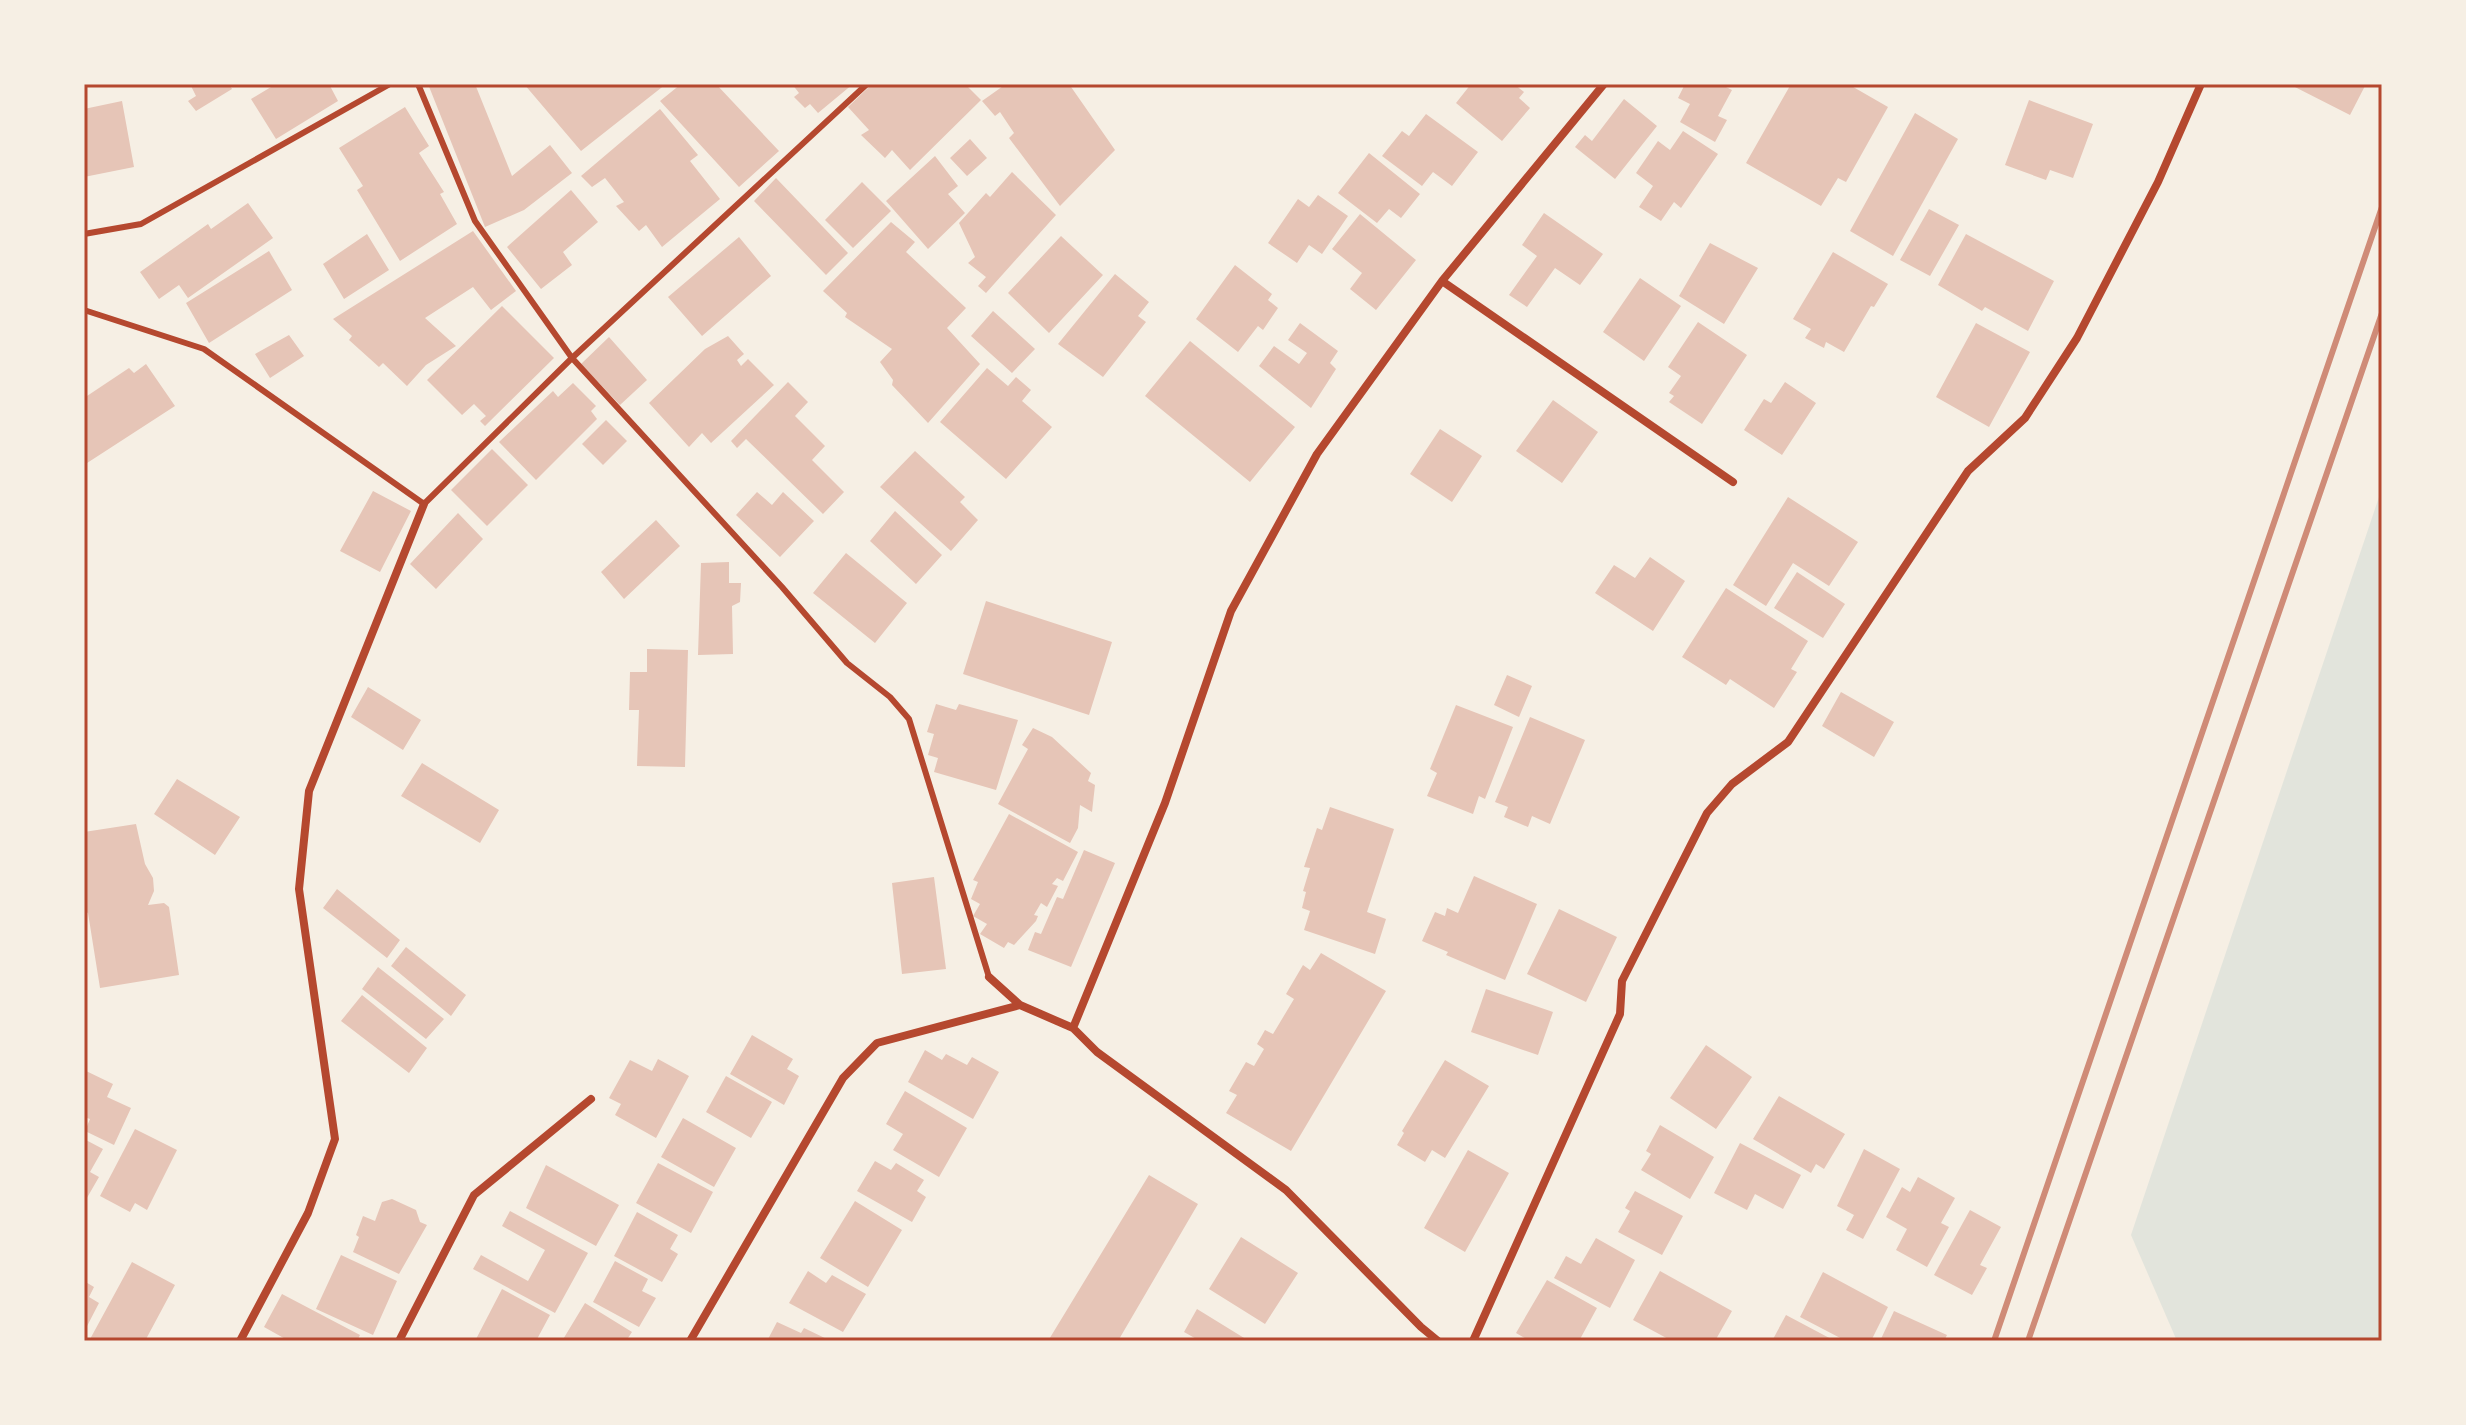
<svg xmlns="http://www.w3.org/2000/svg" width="2466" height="1425" font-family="Figtree,sans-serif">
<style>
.green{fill:#e2e4dc}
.building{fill:#e6c5b7}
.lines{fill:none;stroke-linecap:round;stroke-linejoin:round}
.service{stroke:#b5482f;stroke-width:6}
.minor{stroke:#b5482f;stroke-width:8}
.rail{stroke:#cf8b77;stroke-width:6}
.neatline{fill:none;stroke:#b5482f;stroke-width:3}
</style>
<rect width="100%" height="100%" fill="#f6efe4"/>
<path class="green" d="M2382,488V1341H2177L2131,1235Z"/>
<path class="building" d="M190,84H229L232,89L196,111L188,101L196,96Z
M276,84H329L338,101L276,139L251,99Z
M428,84H475L512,176L550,145L572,173L524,210L485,227Z
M524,84H666L581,151Z
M681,84H716L779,151L739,187L660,101Z
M792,84H853L818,113L810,104L805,108L794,97L799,93Z
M872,84H965L981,100L910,170L892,150L885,158L861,135L869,130L848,107Z
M1006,84H1069L1115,150L1060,206L1009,138L1014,133L1000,112L995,116L982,101Z
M1471,84H1514L1524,92L1519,98L1530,108L1502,141L1456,103Z
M1685,84H1720L1732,90L1718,116L1727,120L1715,142L1680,122L1690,104L1678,98Z
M1791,84H1848L1888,107L1846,182L1838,178L1821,206L1746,163Z
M2289,84H2366L2350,115Z
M1624,99L1657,126L1615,179L1575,147L1585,135L1592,141Z
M2029,100L2093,124L2073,178L2050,170L2046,180L2005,165Z
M122,101L134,167L84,177V109Z
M405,107L429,146L419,153L444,192L440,194L457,224L400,261L357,190L363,186L339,148Z
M660,109L698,155L690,161L720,199L662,247L646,225L639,231L616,206L624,202L605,178L592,187L581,176Z
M1915,113L1958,139L1893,256L1850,231Z
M1426,114L1478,152L1452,186L1433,172L1422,186L1382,156L1402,131L1409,136Z
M1683,131L1718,154L1681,208L1674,202L1661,221L1639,207L1653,186L1636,173L1658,141L1670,150Z
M970,139L987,158L967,176L950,158Z
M1369,153L1420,194L1401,218L1389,209L1377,223L1338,193Z
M935,156L958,186L948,194L965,213L928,249L886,201Z
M1012,172L1056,215L986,293L978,286L986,277L968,263L975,257L959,223L986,193L990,197Z
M776,178L848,253L826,275L754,201Z
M862,182L891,211L853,248L825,220Z
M571,190L598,222L563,252L572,265L541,289L507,247Z
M1318,195L1348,216L1322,254L1309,245L1297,263L1268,243L1298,199L1309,207Z
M248,203L273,238L188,298L179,285L159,299L140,272L208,224L211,229Z
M1929,209L1959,225L1930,276L1900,260Z
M1544,213L1603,254L1580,285L1555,268L1527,307L1509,295L1537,256L1522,245Z
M1360,214L1416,260L1376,310L1350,289L1362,273L1332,249Z
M891,222L915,242L906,252L966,308L947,328L980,364L928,423L892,385L893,380L880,362L892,349L845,317L847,313L823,291Z
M473,231L516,291L491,310L473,287L425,318L456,346L426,365L407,386L383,363L379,367L349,340L352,336L333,319Z
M367,234L389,270L344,299L323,264Z
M1966,234L2054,281L2028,331L1985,307L1982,311L1938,285Z
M1061,236L1103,275L1049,333L1008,293Z
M739,237L771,276L702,336L668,297Z
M1710,243L1758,268L1724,324L1679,296Z
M269,251L292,290L209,343L186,303Z
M1833,252L1888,284L1874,307L1871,306L1844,352L1826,342L1824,348L1805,338L1811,329L1793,319Z
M1235,265L1272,294L1268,300L1278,308L1263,330L1258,326L1238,352L1196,319Z
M1115,274L1149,302L1138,316L1146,322L1103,377L1058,344Z
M1640,278L1681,306L1644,361L1603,332Z
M502,306L554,358L485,426L480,421L486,416L474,404L462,415L427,380Z
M993,311L1035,349L1012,373L971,336Z
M1698,322L1747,355L1702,424L1669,402L1674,396L1669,393L1681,376L1668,367Z
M1300,323L1338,351L1330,363L1336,369L1311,408L1259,366L1274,346L1299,364L1307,353L1288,340Z
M1976,323L2030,352L1989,427L1936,397Z
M289,335L304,356L270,378L255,354Z
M728,336L744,354L737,360L741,366L748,359L774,385L711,443L702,433L689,447L649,403L705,349Z
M609,337L647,380L620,405L581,364Z
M1190,341L1295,427L1250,482L1145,396Z
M146,364L175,406L84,465V398L129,368L134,373Z
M987,368L1008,386L1016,377L1031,390L1022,401L1052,427L1006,479L940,422Z
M788,382L808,402L795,416L825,446L812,460L844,492L823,514L746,439L737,448L731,441Z
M1785,382L1816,403L1782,455L1744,430L1764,399L1771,403Z
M573,383L596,406L591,411L597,419L536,480L499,442L553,391L558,397Z
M1553,400L1598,432L1562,483L1516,451Z
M606,420L627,441L603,465L582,444Z
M1440,429L1482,456L1452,502L1410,474Z
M492,449L528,485L487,526L451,490Z
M915,451L965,497L960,502L978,520L951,551L880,487Z
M373,491L411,511L380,572L340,551Z
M757,492L772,505L783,492L814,521L780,557L736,515Z
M1788,497L1858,542L1829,586L1793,563L1766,606L1733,585Z
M895,511L942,555L916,584L870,541Z
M458,513L483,539L436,589L410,564Z
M656,520L680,546L624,599L601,572Z
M846,553L907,603L875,643L813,593Z
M1650,557L1685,581L1653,631L1595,593L1614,565L1635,578Z
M729,562V583H741L740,602L732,606L733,654L698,655L701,563Z
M1797,572L1845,604L1823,638L1774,608Z
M1726,588L1808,641L1791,669L1797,672L1774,708L1730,679L1726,685L1682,657Z
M986,601L1112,642L1089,715L963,674Z
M647,649L688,650L685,767L637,766L639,710H629L630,672H647Z
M1507,675L1532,686L1519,717L1494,705Z
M368,687L421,720L403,750L351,717Z
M1841,692L1894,722L1874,757L1822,726Z
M936,704L956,710L959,704L1018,720L996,790L934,772L938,758L928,755L934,734L927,732Z
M1456,705L1513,727L1485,799L1479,796L1473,814L1427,796L1437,773L1430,769Z
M1530,717L1585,740L1550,824L1532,816L1528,827L1504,817L1508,807L1495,802Z
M1033,728L1052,737L1091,773L1088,781L1095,785L1092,812L1080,805L1078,828L1070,843L998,804L1028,749L1022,745Z
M422,763L499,810L480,843L401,796Z
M177,779L240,817L215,855L154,814Z
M1330,807L1394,829L1367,912L1386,919L1375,954L1304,930L1310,911L1302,908L1306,892L1303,891L1310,868L1304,867L1317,828L1322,830Z
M1009,814L1078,852L1063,881L1057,878L1052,884L1058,886L1047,907L1041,903L1034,915L1038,916L1036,921L1014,945L1008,942L1004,948L980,934L987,924L973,916L980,904L971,899L978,882L973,880Z
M136,824L145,864L153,878L154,891L148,905L164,903L169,907L179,975L100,988L88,913L84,911V832Z
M1084,850L1115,863L1071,967L1028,950L1035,932L1041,934L1057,897L1063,899Z
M1474,876L1537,904L1505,980L1446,955L1448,952L1422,941L1435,912L1445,916L1447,908L1458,913Z
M934,877L946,969L902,974L892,883Z
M337,889L400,940L387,958L323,908Z
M1559,909L1617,937L1586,1002L1527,974Z
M406,947L466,995L451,1016L391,966Z
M1321,953L1386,991L1291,1151L1226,1113L1237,1095L1229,1091L1246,1062L1254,1066L1264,1049L1257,1044L1265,1030L1273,1034L1294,999L1286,994L1303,965L1310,970Z
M378,967L444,1019L426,1039L362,989Z
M1486,989L1553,1012L1538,1055L1471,1032Z
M362,995L427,1048L409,1073L341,1021Z
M752,1035L793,1059L787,1069L799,1076L784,1105L730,1074Z
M1706,1045L1752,1077L1716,1129L1670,1098Z
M925,1050L942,1060L946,1054L967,1065L972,1057L999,1072L973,1119L908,1082Z
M658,1059L689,1076L656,1138L615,1115L621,1104L609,1098L630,1060L652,1071Z
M1445,1060L1489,1086L1445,1158L1432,1150L1425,1162L1397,1145L1404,1133L1402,1131Z
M84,1070L113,1084L107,1097L131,1108L114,1145L85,1131L90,1119L84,1117Z
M726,1076L772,1102L751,1138L706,1112Z
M905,1091L967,1128L939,1177L893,1150L903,1134L886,1124Z
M1779,1096L1845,1134L1824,1169L1816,1164L1811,1173L1753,1139Z
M683,1118L736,1148L714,1187L661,1157Z
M1660,1125L1714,1157L1690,1199L1641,1170L1651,1154L1646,1151Z
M135,1129L177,1150L147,1210L135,1203L130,1212L100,1196Z
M84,1139L103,1149L90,1172L99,1177L84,1203Z
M1740,1143L1801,1175L1783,1209L1755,1194L1747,1210L1714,1193Z
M1864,1149L1900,1169L1863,1239L1846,1230L1854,1215L1837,1206Z
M1468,1150L1509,1173L1465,1252L1424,1228Z
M875,1161L891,1170L896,1163L924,1180L917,1191L926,1197L912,1222L857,1191Z
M658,1163L713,1192L691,1233L636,1203Z
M546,1165L619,1205L596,1246L526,1208Z
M1149,1175L1198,1204L1118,1341H1048Z
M1918,1177L1955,1198L1941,1223L1949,1227L1927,1267L1896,1250L1907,1229L1886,1217L1902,1187L1910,1192Z
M1635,1191L1683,1216L1662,1255L1618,1232L1630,1211L1625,1208Z
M392,1199L416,1210L420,1222L427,1225L399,1274L353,1252L359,1237L356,1235L363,1216L375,1221L382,1202Z
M855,1201L902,1230L868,1287L820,1258Z
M1970,1210L2001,1227L1980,1265L1987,1268L1972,1295L1934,1275Z
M510,1211L588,1253L555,1313L473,1269L481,1255L528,1281L545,1250L502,1226Z
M637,1212L678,1235L670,1249L678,1254L662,1282L614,1256Z
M1241,1237L1298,1273L1265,1324L1209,1289Z
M1596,1238L1635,1260L1610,1308L1554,1278L1566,1256L1581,1264Z
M341,1255L397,1281L373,1335L316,1309Z
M615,1261L648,1279L642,1291L656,1298L639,1327L593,1302Z
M132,1262L175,1285L145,1341H89Z
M808,1271L826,1283L832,1275L866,1294L843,1332L789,1303Z
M1660,1271L1732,1311L1715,1341H1672L1633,1320Z
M1823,1272L1888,1307L1871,1341H1846L1800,1317Z
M1547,1280L1597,1308L1579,1341H1530L1516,1333Z
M84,1281L94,1287L89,1297L99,1303L84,1332Z
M502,1289L550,1315L536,1341H475Z
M282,1294L360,1335L357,1341H289L264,1327Z
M585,1303L632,1332L626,1341H562Z
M1197,1309L1249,1341H1200L1184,1332Z
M1894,1311L1947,1335L1944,1341H1880Z
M1786,1315L1835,1341H1772Z
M777,1322L801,1333L804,1328L831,1341H767Z"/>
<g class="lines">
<path class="service" d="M418,84L475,221L572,358L782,587L847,663L890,697L909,719L989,977
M84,234L141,224L390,84
M84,310L204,349L424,504L572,358L867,84"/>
<path class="minor" d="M1442,281L1733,482
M989,977L1020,1005L1073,1028L1097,1052L1286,1190L1421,1327L1438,1341
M1073,1028L1165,803L1231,611L1317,454L1442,281L1604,84
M240,1341L308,1213L335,1139L299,889L309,791L424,504
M399,1341L474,1195L591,1099
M690,1341L843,1078L877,1043L1020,1005
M1473,1341L1620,1014L1622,981L1707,813L1732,784L1788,742L1968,471L2025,418L2077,338L2158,182L2201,84"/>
<path class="rail" d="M1994,1341L2382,207
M2028,1341L2382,313"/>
</g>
<rect width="2466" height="1425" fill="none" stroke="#f6efe4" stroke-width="172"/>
<rect x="86" y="86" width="2294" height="1253" class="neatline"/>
</svg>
